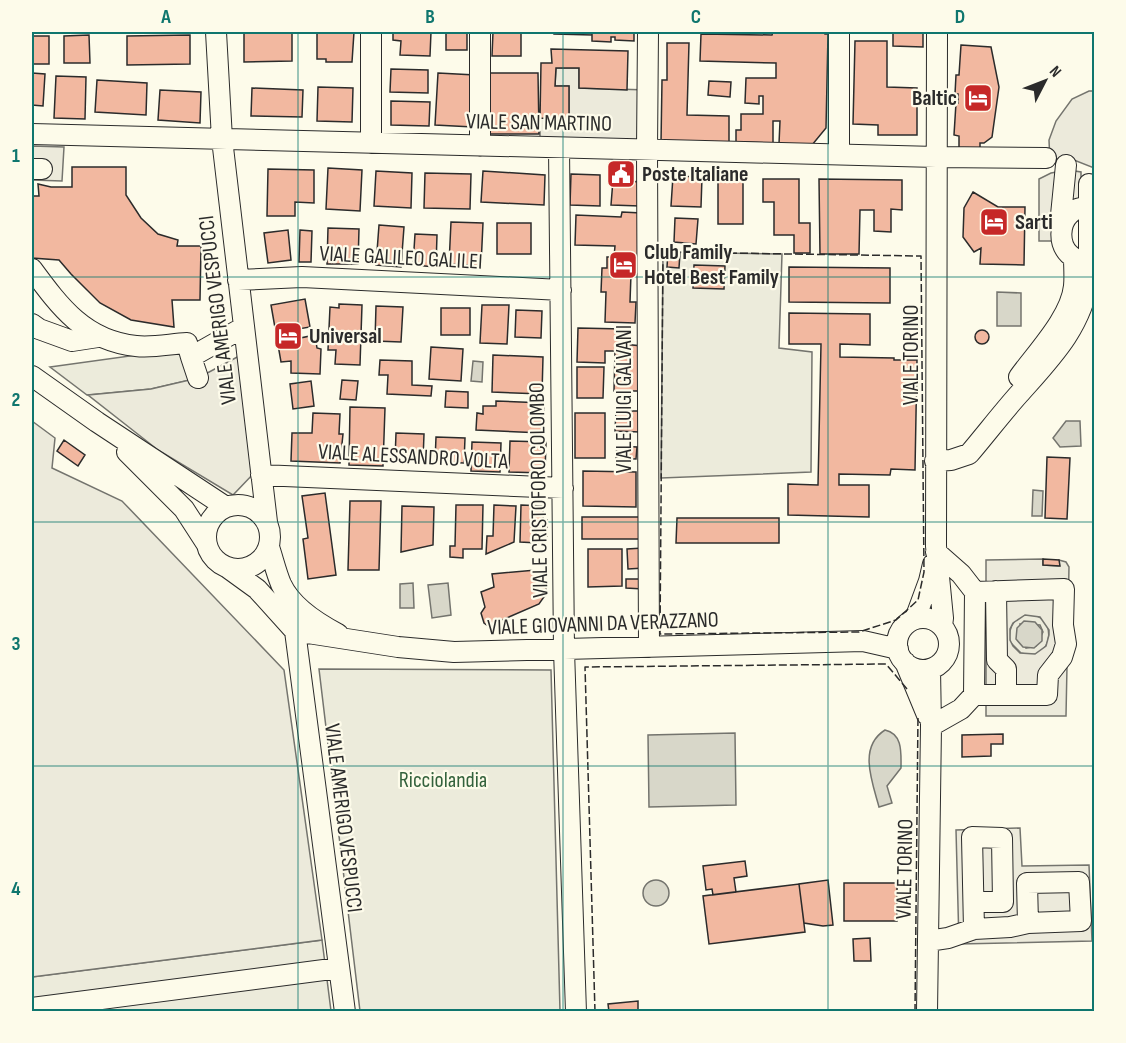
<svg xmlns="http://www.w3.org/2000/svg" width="1126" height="1043" font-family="'Sofia Sans Condensed',sans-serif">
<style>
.green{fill:#ecebdb;stroke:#74746e;stroke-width:1.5;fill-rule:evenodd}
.parking{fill:#eceadb;stroke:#74746e;stroke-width:1.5;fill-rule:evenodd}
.water{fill:#d8d7c9;stroke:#74746e;stroke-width:1.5}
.building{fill:#f2b8a0;stroke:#2b2b2b;stroke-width:1.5}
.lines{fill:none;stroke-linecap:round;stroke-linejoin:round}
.minor-casing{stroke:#2b2b2b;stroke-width:22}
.minor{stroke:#fdfbea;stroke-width:20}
.fence{stroke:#2b2b2b;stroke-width:1.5;stroke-dasharray:8 3;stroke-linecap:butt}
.grid{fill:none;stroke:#0f766e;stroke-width:1.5;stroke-opacity:0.55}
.labels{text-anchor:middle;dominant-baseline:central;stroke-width:4.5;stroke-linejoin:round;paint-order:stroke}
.poi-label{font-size:22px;font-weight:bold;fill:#2b2b2b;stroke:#fdfbea;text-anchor:start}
.street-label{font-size:22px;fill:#2b2b2b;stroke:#fdfbea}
.park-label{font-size:22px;fill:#34623c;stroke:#fdfbea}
.neatline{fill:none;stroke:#0f766e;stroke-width:2}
.grid-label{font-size:20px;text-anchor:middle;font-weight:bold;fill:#0f766e}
</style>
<rect width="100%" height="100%" fill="#fdfbea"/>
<path class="green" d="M663,252L782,254L779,348L812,352L811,472L661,478Z
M180,349L190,380L151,389L87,395L50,367Z
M1023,615C1060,609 1055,665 1021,653L1010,642C1008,630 1011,621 1023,615ZM1020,624L1040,625L1043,632L1036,646L1026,648Z
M319,669L551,670L560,1011H360Z
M322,940L331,1011H32V977Z"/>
<path class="parking" d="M556,68H579V88L648,90L647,150L540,147V118L569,119V86H555Z
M1089,91H1094V168L1074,160L1050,162L1049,140L1056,121L1072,99Z
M32,146L64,147L62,181L32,180Z
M1068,170L1081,172V201L1053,241H1039V179L1051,173Z
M241,355L256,471L233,495L158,450L88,395L151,389L198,378Z
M32,421L55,438L52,468L122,501L284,670L322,940L32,977Z
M1043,559V565L1059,566V560L1066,562L1069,567L1066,716H986V560ZM1025,615L1040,617L1049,630V635L1046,646L1035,654L1020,653L1013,646L1010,640V629L1013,623Z
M1020,828L1022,866L1089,865L1092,941L959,944L956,830Z"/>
<path class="water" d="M997,292L1021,293V326H997Z
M473,361L483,362L482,382L471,381Z
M1066,421H1080L1081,446L1060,447L1053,438Z
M1033,490L1043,491L1042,516H1032Z
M413,583L414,608H400V584Z
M448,583L451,615L432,618L428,585Z
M1024,621L1035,622L1042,630V641L1034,648L1023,647L1016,639L1017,628Z
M885,730C903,734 901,753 901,768L887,786L892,803L879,807C872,781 858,747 885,730Z
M735,733L736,805L649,807L648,735Z
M643 893a13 13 0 1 1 26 0a13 13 0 1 1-26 0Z"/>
<path class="building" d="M244,32H292V61L244,62Z
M317,32H354L352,62H326V59H317Z
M393,32H431L430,56L400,55L401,41L393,40Z
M446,32H467V50H446Z
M493,32H521V56H492Z
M554,32H592V35L554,34Z
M592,32H634V41L615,40V37H611V42L592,41Z
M773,32H825V34H828L826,128L812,145L779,144L780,121H773V143L736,142V130H741V114H763V96H759V104L745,103L746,78H776V63L700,61L701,34L772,35Z
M893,32H923V47L893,46Z
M89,35L90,63H64V36Z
M190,35V64L127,65V36Z
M32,36H49V64H32Z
M855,41H887V87L917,88V135H878V125L853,124Z
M667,43H689L687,115L729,116V143H661L662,80H667Z
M961,45L991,47L999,87L992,137L984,143H980V150L959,148V136L954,135L956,103H958V94H955L956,75H959Z
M551,49L628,51L627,90L579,88V68H556L555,86H569V119L540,118L541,63H552Z
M391,69L428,70V93L390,92Z
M32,73L45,74L43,106L32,105Z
M438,73L475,75L473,127L435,125Z
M489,73H538L539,134H489Z
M56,76L86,77L85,119L54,118Z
M97,80L147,83L146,115L95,112Z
M709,81L731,82L730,97L708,95Z
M318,87L353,88L352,122L317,121Z
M252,88L303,90L302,117L251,116Z
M160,90L201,92L200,123L158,120Z
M391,101L430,102L429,126L391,125Z
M72,167H126V195L141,218L158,234L178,240L177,246H201L200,300H172L174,327L131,320L100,303L71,274L59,260L32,258V196H39L38,184L51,187H72Z
M328,168L362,170L360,211L326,209Z
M268,169L314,170V203L295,202V216H267Z
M376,171L412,173L411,208L374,206Z
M483,171L545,175L544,205L481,202Z
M425,173L471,174L470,209L424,208Z
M571,174L600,175V206L570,205Z
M673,176L702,177L701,207L671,206Z
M718,176L743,177V224H718Z
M763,179H799V223H810V253H794V235H774V202H763Z
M819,179L902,180V210L891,209V232L874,231V210H860L859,254H820Z
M613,180L641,182L640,206L611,205Z
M973,192L998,207H1025L1024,265L980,264L981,248L974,252L963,237L964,208Z
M622,212L641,213L639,274H631L630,302H636L635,323L605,322L606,292H601L602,268H607V257H614L615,246L575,245L576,215L621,217Z
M675,218L698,219L696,244L674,242Z
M451,222L483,223L481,266L449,264Z
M497,223H531V254H497Z
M379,225L404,227L401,267L376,265Z
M328,228L359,229L358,264H327Z
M288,230L291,260L268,263L264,233Z
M300,230L312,231L311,262H299Z
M415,234L437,235L436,267L413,265Z
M668,252L680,253L679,268L667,267Z
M694,265L725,266L724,289L693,288Z
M789,267L890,268V303L789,302Z
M305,299L310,327L298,329L300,338L315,335L317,348L321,349L320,374L291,373V361L281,362L271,305Z
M339,304L362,305L360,365L335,364L336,350H328L330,307L339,308Z
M482,305H509L507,344L480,343Z
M376,306L403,307L401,342L375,341Z
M441,308H470V335H441Z
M516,310L542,311L541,338L515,337Z
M789,313L870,314V345L840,344V357L894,358V360H917L915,470L891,469L890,475L839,474V485H869V517L788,515V484L818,485L821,344H789Z
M578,328L623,329V344L642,346L641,391H614L615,351H605V363L577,362Z
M975 337a7 7 0 1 1 14 0a7 7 0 1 1-14 0Z
M431,347L463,349L461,381L429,379Z
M493,355L543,357L542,394L492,392Z
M380,360L412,361V385L432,386L431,396L387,394L388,375H379Z
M577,367H604L603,398H577Z
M342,380L358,381L356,400L340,399Z
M311,381L314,406L293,409L290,384Z
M446,391L468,392V408L445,407Z
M496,401L544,403L542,433L476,430L477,413L483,414V406H496Z
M350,407L385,408L383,466L349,465Z
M616,411H640V432L615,431Z
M313,413L340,414L339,434H343L340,463L291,461L292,433H312Z
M575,413H605V458H575Z
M396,433L424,434L423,461L395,460Z
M436,437L465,438L464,463L435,462Z
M64,440L85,455L78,466L57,451Z
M510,441L546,442L545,473L509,472Z
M472,442L501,443L500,472L471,471Z
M617,446L637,447L636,459L616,458Z
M1047,457L1070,458L1067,519L1045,518Z
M583,471L636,472V507L583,506Z
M325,493L336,575L308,579L303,539L308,538L302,496Z
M350,501H381L379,570H348Z
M456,505H483L482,549H463V558L450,557V546H455Z
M494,505L516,506L514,542L486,554L487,536H493Z
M521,505L543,506V520H547V536H538V543L520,542Z
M402,506L434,507L433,545L401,552Z
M582,517H639V539H582Z
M677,518H779V543H676Z
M643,548L644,568L628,569L627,549Z
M588,549H622V586L588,587Z
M1043,559L1059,560L1060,566L1043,565Z
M536,570L544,579L546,586V594L539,604L488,626L484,623L481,613L485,607L481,592L494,587L492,574Z
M626,579H643V589L626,588Z
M1003,734V744H991V756L962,757V735Z
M745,861L747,876L734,878L736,892L713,895L712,889L706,890L703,866Z
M828,880L833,925L823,926L804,923L799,884Z
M844,883H897V921H844Z
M799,884L805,932L709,944L703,896Z
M870,938L871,961H854L853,939Z
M638,1001V1012H609L608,1004Z"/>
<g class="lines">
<g class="minor-casing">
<path id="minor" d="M216,32L222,139L267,522
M371,32V143
M648,32L647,150L649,647
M937,32L936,546L943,618L942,626
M32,134L936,157L1046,158
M480,146V32
M559,148L564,650L576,1012
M839,154V32
M32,169H42
M1089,200V184
M1094,208C1052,200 1049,267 1094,261
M1089,219V250
M1062,226L1061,215L1066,165
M32,269C60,307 85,341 136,346C152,348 170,344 187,343L191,357L244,327
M238,280L302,277L561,290
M32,324L39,329L72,341L98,337
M191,357L198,378
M32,376L97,422L226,507
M1019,377C1037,352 1071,317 1074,286C1075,277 1074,267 1074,258
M127,452L184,509L206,543
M935,461L951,460L969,454C986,434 1002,413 1019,394C1051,358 1082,327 1089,278
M261,475L563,488
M206 537a32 32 0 1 1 64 0a32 32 0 1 1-64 0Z
M269,547C273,559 276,572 281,584C291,606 317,623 338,634
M228,568L257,589L295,631L398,647L454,652L863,641L898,649
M996,591L997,660L1006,669V694
M897 644a26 26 0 1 1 52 0a26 26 0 1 1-52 0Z
M915,619L929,581L933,564
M295,631L345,1012
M905,662L927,715
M974,695H1047L1048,675L1062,657L1066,644L1063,625L1064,589L975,592
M931,726L961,709L974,695L975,592L961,574L936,552
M974,902H1003L1002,838L972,837L974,929
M928,941L948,938L974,929L1010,927L1028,923L1081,921L1079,882L1027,883L1028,923
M32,1008L339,968
M927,1012L931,726L930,669"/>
</g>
<use href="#minor" class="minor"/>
<path class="fence" d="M663,252L921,256L924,572L918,600L896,620L859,632L660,634Z
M595,1012L585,667L886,664L907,689
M915,1012L918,715"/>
</g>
<path class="grid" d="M298,32V1012M563,32V1012M828,32V1012M32,277H1094M32,522H1094M32,766H1094"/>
<defs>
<g id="hotel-square" transform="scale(1.5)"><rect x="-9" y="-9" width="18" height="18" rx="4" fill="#c62828" stroke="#fdfbea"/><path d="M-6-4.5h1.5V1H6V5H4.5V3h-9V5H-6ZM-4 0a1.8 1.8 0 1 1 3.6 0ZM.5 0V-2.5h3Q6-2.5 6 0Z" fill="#fff"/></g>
<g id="civic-square" transform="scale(1.5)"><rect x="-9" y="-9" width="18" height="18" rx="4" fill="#c62828" stroke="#fdfbea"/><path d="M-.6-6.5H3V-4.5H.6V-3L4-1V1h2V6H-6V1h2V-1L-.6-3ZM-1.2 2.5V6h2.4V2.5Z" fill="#fff"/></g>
</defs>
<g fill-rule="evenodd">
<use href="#hotel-square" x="978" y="98"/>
<use href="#civic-square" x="621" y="174"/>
<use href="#hotel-square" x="994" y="222"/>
<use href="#hotel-square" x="623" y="265"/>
<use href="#hotel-square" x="288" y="336"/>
</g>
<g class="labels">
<g class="poi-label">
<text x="957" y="98" text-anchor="end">Baltic</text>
<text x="642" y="174">Poste Italiane</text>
<text x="1015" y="222">Sarti</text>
<text x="644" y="252">Club Family<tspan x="644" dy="25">Hotel Best Family</tspan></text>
<text x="309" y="336">Universal</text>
</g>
<g class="street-label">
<text transform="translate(539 123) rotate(1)">VIALE SAN MARTINO</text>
<text transform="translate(401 258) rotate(3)">VIALE GALILEO GALILEI</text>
<text transform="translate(218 310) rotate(-97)">VIALE AMERIGO VESPUCCI</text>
<text transform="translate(911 355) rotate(-90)">VIALE TORINO</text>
<text transform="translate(624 399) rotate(-90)">VIALE LUIGI GALVANI</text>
<text transform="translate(413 457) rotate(3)">VIALE ALESSANDRO VOLTA</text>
<text transform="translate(539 490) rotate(-91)">VIALE CRISTOFORO COLOMBO</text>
<text transform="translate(603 624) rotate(-2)">VIALE GIOVANNI DA VERAZZANO</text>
<text transform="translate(343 818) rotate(83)">VIALE AMERIGO VESPUCCI</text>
<text transform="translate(905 869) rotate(-89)">VIALE TORINO</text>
</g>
<g class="park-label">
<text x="443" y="780">Ricciolandia</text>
</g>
</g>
<rect width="1126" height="1043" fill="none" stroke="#fdfbea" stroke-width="66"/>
<g transform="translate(1045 81) rotate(48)" stroke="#fdfbea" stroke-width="4.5" paint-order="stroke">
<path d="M0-4.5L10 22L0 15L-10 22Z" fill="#2b2b2b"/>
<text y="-9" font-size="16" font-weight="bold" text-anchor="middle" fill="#2b2b2b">N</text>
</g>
<rect x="33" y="33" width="1060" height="977" class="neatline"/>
<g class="grid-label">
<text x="166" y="23">A</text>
<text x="430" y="23">B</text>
<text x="696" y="23">C</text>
<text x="960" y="23">D</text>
<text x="16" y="162">1</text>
<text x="16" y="406">2</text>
<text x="16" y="650">3</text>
<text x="16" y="895">4</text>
</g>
</svg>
